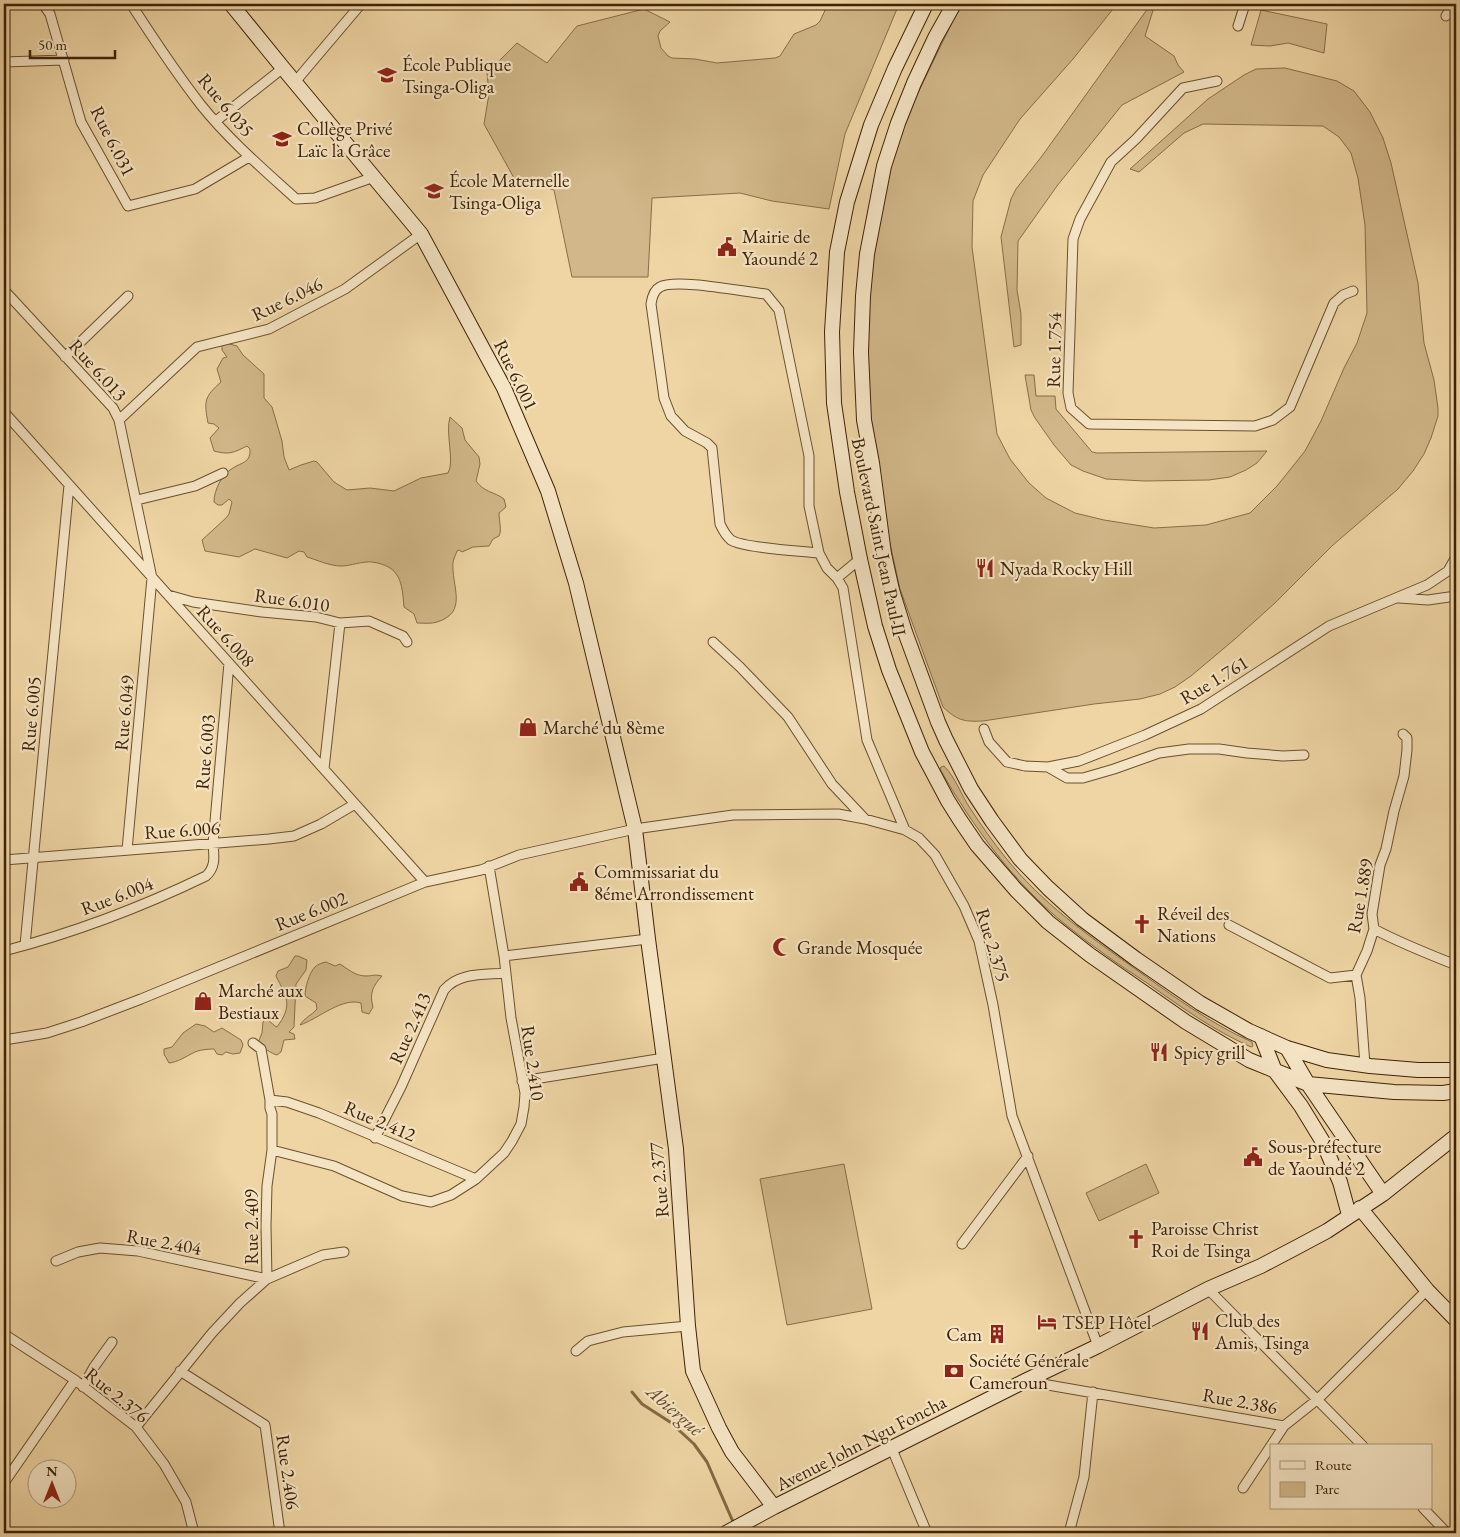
<svg xmlns="http://www.w3.org/2000/svg" width="1460" height="1537" font-family="'EB Garamond',serif">
<style>
.green{fill:#d1b789;stroke:#886d48}
.lines{fill:none;stroke-linecap:round;stroke-linejoin:round}
.stream{stroke:#846944;stroke-width:3}
.street-casing{stroke:#6a502e;stroke-width:11}
.secondary-casing{stroke:#3e2306;stroke-width:16}
.street{stroke:#f5e4c4;stroke-width:9}
.secondary{stroke:#f5e4c4;stroke-width:14}
.labels{text-anchor:middle;dominant-baseline:central;stroke-width:4.5;stroke-linejoin:round;paint-order:stroke}
.poi-label{font-size:19px;fill:#3e2306;stroke:#f5e4c4;text-anchor:start}
.street-label{font-size:19px;fill:#3e2306;stroke:#f5e4c4}
.water-label{font-size:20px;font-style:italic;fill:#614625;stroke:#f5e4c4}
</style>
<rect width="100%" height="100%" fill="#efd5a4"/>
<filter id="stains"><feTurbulence type="fractalNoise" baseFrequency=".004" numOctaves="4"/><feColorMatrix values="0 0 0 0 .2 0 0 0 0 .09 0 0 0 0 .02 0 0 0 .5 -.17"/></filter>
<radialGradient id="worn" r=".72"><stop offset=".6" stop-color="#630" stop-opacity="0"/><stop offset="1" stop-color="#630" stop-opacity=".3"/></radialGradient>
<path class="green" d="M828,4H899L845,134L829,209L772,201L740,193L652,198L648,277H572L554,190L514,178L484,124L489,94L487,73L517,43L547,63L577,26L644,9L670,22L660,31L658,36L661,48L668,56L672,58L695,59L717,63L775,58L780,56L794,34L816,25L820,21Z
M961,4H1117L1073,59L1020,119L983,175L973,201L972,247L997,434L1010,459L1029,483L1046,498L1075,513L1104,520L1154,528L1206,525L1250,513L1277,486L1305,451L1321,421L1344,368L1357,343L1367,313L1365,225L1358,178L1351,153L1339,137L1323,126L1203,124L1184,133L1139,172L1130,169L1208,99L1244,75L1256,69L1285,68L1337,81L1354,91L1370,112L1383,138L1391,163L1418,283L1424,343L1434,380L1438,408V416L1431,438L1424,454L1413,471L1398,489L1333,545L1275,603L1235,639L1191,676L1175,687L1160,694L1140,699L1094,704L983,721C963,722 957,720 943,707L900,589L889,539L870,419L866,344L873,248L887,176L900,130Z
M1151,4H1155L1145,36L1174,56L1178,65L1184,72L1122,105L1057,186L1018,241L1017,290L1021,314V345L1014,347L1001,237L1011,199L1016,189L1042,156Z
M1261,10L1327,24L1324,53L1288,43L1270,46L1251,45Z
M226,343L237,346L243,355L264,374V398L272,407L282,441L284,457L289,470L301,465L314,461L317,462L334,482L347,490L370,488L394,491L421,478L448,473C455,462 445,433 450,417L462,428L465,440L479,457L480,464L476,481C485,493 493,491 504,499L506,507L499,513C499,521 502,530 499,536L493,539L489,546L473,547L462,552L459,550L457,551C456,554 454,558 453,562C451,586 469,612 437,622C431,624 423,623 417,623L414,614L404,607C402,583 401,566 372,562C362,561 351,566 341,566C330,566 317,560 307,557L304,552L299,551L287,558L255,549L239,557L205,551L202,540L226,518L229,514L232,502L229,499L222,505H218L214,502C214,490 222,474 233,468C242,462 251,463 250,449L247,446C233,453 229,455 214,451L210,438L219,428L214,424L208,423C204,401 204,397 221,382L217,369L223,358L227,357L222,350V344Z
M1025,375H1034L1036,396H1055L1056,409L1092,452L1097,453L1267,451L1257,463L1246,470L1230,477L1209,480L1145,481L1106,479L1083,471L1071,465L1054,445L1035,418L1031,410Z
M944,766C956,778 961,795 970,808C981,825 993,842 1005,857C1043,904 1085,933 1134,968C1172,995 1209,1023 1252,1042L1253,1046L1251,1047C1213,1030 1181,1007 1147,983C1119,965 1092,946 1066,925C1014,883 973,827 940,769L941,767Z
M295,956H298L307,960L306,970L296,984L294,1027L289,1032L294,1034L295,1039L284,1040L281,1052L277,1055C272,1054 262,1047 258,1043L262,1033L263,1022L265,1020H268L275,1026L277,1027C293,1005 287,998 276,976L278,971L288,967Z
M326,962L335,966L340,964C348,969 355,976 366,976C373,976 373,974 382,976C373,986 369,993 373,1007L369,1014L362,1012L361,1003C342,997 318,1019 300,1025C304,1018 312,1015 317,1009L316,1003L305,996C305,988 309,973 315,967C318,964 322,963 326,962Z
M196,1024L205,1026L214,1032L222,1028L241,1040L243,1045L240,1053L233,1054L226,1052L222,1055L217,1054L214,1049C208,1049 198,1050 193,1053C185,1057 178,1062 169,1063L164,1054V1049L172,1047L183,1033Z
M844,1164L872,1309L787,1325L760,1179Z
M1146,1164L1159,1193L1099,1221L1086,1193Z"/>
<g class="lines">
<path class="stream" d="M632,1392L642,1404L670,1422L694,1444L707,1462L734,1524"/>
<g class="street-casing">
<path id="street" d="M43,4L50,14L81,122L128,206L195,189L249,157
M131,4C153,38 176,73 201,105C229,140 263,169 296,199L315,198L374,177
M1446,16L1453,4
M1238,26L1245,4
M4,62L64,60
M1217,81L1183,88L1136,139L1111,162L1080,219L1073,239L1068,393L1071,408L1089,424L1255,426L1273,420L1290,407L1334,303L1343,295L1353,291
M295,82L361,4
M216,121L283,68
M4,290L113,408L119,420L152,578L127,850
M65,357L128,296
M4,412L425,882
M119,420L197,347L269,329L345,289L421,234
M137,500L195,486L223,473
M819,553C802,551 743,548 731,540C725,535 723,530 720,524L712,448L707,443L685,431L671,416L664,398L651,304C652,297 654,290 660,287C676,278 744,292 766,294L779,310L809,456V506L819,553L827,568L837,578L843,588L867,740L905,830
M837,578L860,559
M168,595L193,602L262,612L316,617L340,623L369,621L403,636L407,642
M1399,598L1428,600L1456,596
M713,642L740,667L788,717L832,784L865,819
M984,729L989,742L1007,762L1025,766L1048,767L1079,761L1145,735L1201,709L1329,626L1427,585L1448,571L1456,557
M1048,767L1067,778H1083L1114,769L1159,753L1189,749H1219L1247,753L1283,756L1304,755
M324,769L340,623
M4,860L269,839L294,836L321,824L355,804
M1229,925L1330,978L1356,975
M1374,929C1400,943 1428,954 1456,965
M25,945L69,485
M4,951C73,933 142,907 206,876C216,867 214,856 213,844L229,663
M504,956L648,939
M4,1040L47,1033L81,1022L141,999L425,882L481,870L519,855L635,829L733,815L838,814L865,819L905,830L919,838L935,855L964,906L979,941L993,1005L1012,1116L1098,1346
M1365,1065L1360,998L1356,975L1367,951L1374,929L1372,914L1380,865L1386,849L1394,811L1404,776L1407,750V738L1403,734
M522,1081L664,1058
M270,1100L287,1102L319,1113L476,1179
M375,1138L401,1087L444,990C459,972 484,975 506,973
M272,1150L334,1166L402,1196L431,1202L451,1195L476,1179L504,1153L512,1141L521,1124L524,1107L525,1093L511,1018L504,956L489,866
M962,1244L1028,1156
M56,1261L78,1252L100,1248L138,1251L267,1279L323,1255L344,1252
M1208,1289L1363,1446
M4,1334L75,1380L136,1427L164,1464L186,1502L194,1533
M576,1351L588,1341L623,1332L688,1326
M180,1371L265,1425L280,1533
M1025,1381L1284,1426
M83,1387L94,1367L112,1342
M136,1427L212,1333L240,1303L267,1279L266,1226L267,1186L272,1150V1114L270,1108V1100L261,1049L253,1043
M892,1449L927,1533
M4,1483L75,1380
M1243,1488L1284,1426L1318,1399L1427,1290
M1423,1508L1447,1533
M1069,1533L1084,1477L1093,1392"/>
</g>
<g class="secondary-casing">
<path id="secondary" d="M231,4L283,68L421,234L504,388L548,491L576,583L635,829L648,939L676,1149L688,1326L693,1371L719,1428L732,1452L774,1507
M926,4L895,68L871,125L847,202L837,252L832,332L834,403L847,492L860,559L875,626L889,670L922,752L948,801L960,820L977,845L1016,890L1048,922L1090,955L1186,1022L1249,1060L1308,1084L1394,1092L1443,1093L1456,1091
M954,4L935,38L914,83L898,123L884,166L867,254L863,296L861,352L864,420L872,463L884,554L892,590L905,632L938,722L946,740L971,789L992,821L1020,859L1048,888L1082,919L1136,959L1200,1003L1249,1031L1287,1048L1327,1060L1370,1066L1418,1070H1456
M1261,1036L1275,1071L1301,1106L1323,1142L1340,1182L1349,1215
M1287,1048L1308,1084L1383,1194
M1360,1208L1427,1290L1456,1320
M726,1533L774,1507L1025,1381L1098,1346L1208,1289L1261,1266L1299,1246L1327,1231L1383,1194L1456,1136"/>
</g>
<use href="#street" class="street"/>
<use href="#secondary" class="secondary"/>
</g>
<defs>
<g id="school-bare" transform="scale(1.5)"><path d="M0-5L7-2L0 1L-7-2ZM-4 1L0 2.5L4 1V4Q0 6-4 4Z" fill="#8f2418" stroke="#f5e4c4" stroke-width="2.5" paint-order="stroke"/></g>
<g id="civic-bare" transform="scale(1.5)"><path d="M-.6-6.5H3V-4.5H.6V-3L4-1V1h2V6H-6V1h2V-1L-.6-3ZM-1.2 2.5V6h2.4V2.5Z" fill="#8f2418" stroke="#f5e4c4" stroke-width="2.5" paint-order="stroke"/></g>
<g id="restaurant-bare" transform="scale(1.5)"><path d="M-5-6h1v4h1v-4h1v4h1v-4h1v5L-1.5 .5V6h-2V.5L-5-1ZM5-6V6H3V1.5H1.5Q1.5-4 5-6Z" fill="#8f2418" stroke="#f5e4c4" stroke-width="2.5" paint-order="stroke"/></g>
<g id="shop-bare" transform="scale(1.5)"><path d="M-5-2.5h2.3a2.7 3.5 0 0 1 5.4 0H5L5.5 6h-11ZM-1.5-2.5h3a1.5 2.3 0 0 0-3 0Z" fill="#8f2418" stroke="#f5e4c4" stroke-width="2.5" paint-order="stroke"/></g>
<g id="church-bare" transform="scale(1.5)"><path d="M-1.2-6h2.4v3.5h3.3v2.4h-3.3V6h-2.4V-.1h-3.3v-2.4h3.3Z" fill="#8f2418" stroke="#f5e4c4" stroke-width="2.5" paint-order="stroke"/></g>
<g id="mosque-bare" transform="scale(1.5)"><path d="M3.5-4.9A6 6 0 1 0 3.5 4.9A5 5 0 1 1 3.5-4.9Z" fill="#8f2418" stroke="#f5e4c4" stroke-width="2.5" paint-order="stroke"/></g>
<g id="hotel-bare" transform="scale(1.5)"><path d="M-6-4.5h1.5V1H6V5H4.5V3h-9V5H-6ZM-4 0a1.8 1.8 0 1 1 3.6 0ZM.5 0V-2.5h3Q6-2.5 6 0Z" fill="#8f2418" stroke="#f5e4c4" stroke-width="2.5" paint-order="stroke"/></g>
<g id="building-bare" transform="scale(1.5)"><path d="M-4-6H4V6H1V3H-1V6H-4ZM-2.5-4.3h1.7v1.8h-1.7ZM.8-4.3h1.7v1.8H.8ZM-2.5-1h1.7V.8h-1.7ZM.8-1h1.7V.8H.8Z" fill="#8f2418" stroke="#f5e4c4" stroke-width="2.5" paint-order="stroke"/></g>
<g id="bank-bare" transform="scale(1.5)"><path d="M-6-4H6V4H-6ZM0-2.3a2.3 2.3 0 1 0 0 4.6a2.3 2.3 0 1 0 0-4.6Z" fill="#8f2418" stroke="#f5e4c4" stroke-width="2.5" paint-order="stroke"/></g>
</defs>
<g fill-rule="evenodd">
<use href="#school-bare" x="387" y="75"/>
<use href="#school-bare" x="282" y="139"/>
<use href="#school-bare" x="434" y="191"/>
<use href="#civic-bare" x="727" y="247"/>
<use href="#restaurant-bare" x="985" y="568"/>
<use href="#shop-bare" x="528" y="727"/>
<use href="#civic-bare" x="579" y="882"/>
<use href="#church-bare" x="1142" y="924"/>
<use href="#mosque-bare" x="782" y="947"/>
<use href="#shop-bare" x="203" y="1001"/>
<use href="#restaurant-bare" x="1159" y="1052"/>
<use href="#civic-bare" x="1253" y="1157"/>
<use href="#church-bare" x="1136" y="1239"/>
<use href="#hotel-bare" x="1047" y="1322"/>
<use href="#restaurant-bare" x="1200" y="1331"/>
<use href="#building-bare" x="997" y="1334"/>
<use href="#bank-bare" x="954" y="1371"/>
</g>
<g class="labels">
<g class="poi-label">
<text x="402" y="64">École Publique<tspan x="402" dy="22">Tsinga-Oliga</tspan></text>
<text x="297" y="128">Collège Privé<tspan x="297" dy="22">Laïc la Grâce</tspan></text>
<text x="449" y="180">École Maternelle<tspan x="449" dy="22">Tsinga-Oliga</tspan></text>
<text x="742" y="236">Mairie de<tspan x="742" dy="22">Yaoundé 2</tspan></text>
<text x="1000" y="568">Nyada Rocky Hill</text>
<text x="543" y="727">Marché du 8ème</text>
<text x="594" y="871">Commissariat du<tspan x="594" dy="22">8éme Arrondissement</tspan></text>
<text x="1157" y="913">Réveil des<tspan x="1157" dy="22">Nations</tspan></text>
<text x="797" y="947">Grande Mosquée</text>
<text x="218" y="990">Marché aux<tspan x="218" dy="22">Bestiaux</tspan></text>
<text x="1174" y="1052">Spicy grill</text>
<text x="1268" y="1146">Sous-préfecture<tspan x="1268" dy="22">de Yaoundé 2</tspan></text>
<text x="1151" y="1228">Paroisse Christ<tspan x="1151" dy="22">Roi de Tsinga</tspan></text>
<text x="1215" y="1320">Club des<tspan x="1215" dy="22">Amis, Tsinga</tspan></text>
<text x="1062" y="1322">TSEP Hôtel</text>
<text x="982" y="1334" text-anchor="end">Cam</text>
<text x="969" y="1360">Société Générale<tspan x="969" dy="22">Cameroun</tspan></text>
</g>
<g class="street-label">
<text transform="translate(226 105) rotate(50)">Rue 6.035</text>
<text transform="translate(113 141) rotate(63)">Rue 6.031</text>
<text transform="translate(287 299) rotate(-26)">Rue 6.046</text>
<text transform="translate(1054 350) rotate(-89)">Rue 1.754</text>
<text transform="translate(98 370) rotate(48)">Rue 6.013</text>
<text transform="translate(516 375) rotate(64)">Rue 6.001</text>
<text transform="translate(879 537) rotate(78)">Boulevard Saint Jean Paul II</text>
<text transform="translate(292 600) rotate(8)">Rue 6.010</text>
<text transform="translate(226 636) rotate(48)">Rue 6.008</text>
<text transform="translate(1214 680) rotate(-31)">Rue 1.761</text>
<text transform="translate(124 713) rotate(-85)">Rue 6.049</text>
<text transform="translate(31 714) rotate(-85)">Rue 6.005</text>
<text transform="translate(205 752) rotate(-85)">Rue 6.003</text>
<text transform="translate(182 830) rotate(-4)">Rue 6.006</text>
<text transform="translate(117 896) rotate(-21)">Rue 6.004</text>
<text transform="translate(1360 896) rotate(-80)">Rue 1.889</text>
<text transform="translate(311 911) rotate(-22)">Rue 6.002</text>
<text transform="translate(993 945) rotate(73)">Rue 2.375</text>
<text transform="translate(410 1028) rotate(-66)">Rue 2.413</text>
<text transform="translate(533 1063) rotate(82)">Rue 2.410</text>
<text transform="translate(380 1121) rotate(23)">Rue 2.412</text>
<text transform="translate(659 1180) rotate(-95)">Rue 2.377</text>
<text transform="translate(251 1227) rotate(-90)">Rue 2.409</text>
<text transform="translate(164 1242) rotate(10)">Rue 2.404</text>
<text transform="translate(117 1395) rotate(39)">Rue 2.376</text>
<text transform="translate(1240 1401) rotate(10)">Rue 2.386</text>
<text transform="translate(861 1443) rotate(-27)">Avenue John Ngu Foncha</text>
<text transform="translate(288 1472) rotate(82)">Rue 2.406</text>
</g>
<g class="water-label">
<text transform="translate(675 1410) rotate(41)">Abiergué</text>
</g>
</g>
<rect width="1460" height="1537" fill="none" stroke="#efd5a4" stroke-width="20"/>
<rect x="5" y="5" width="1450" height="1527" fill="none" stroke="#3e2306" stroke-width="2.5"/>
<rect x="10" y="10" width="1440" height="1517" fill="none" stroke="#3e2306"/>
<rect x="1270" y="1444" width="162" height="65" fill="#f5e4c4" stroke="#ac9778"/>
<rect x="1280" y="1461" width="25" height="8" fill="#f5e4c4" stroke="#ac9778"/>
<text x="1315" y="1470" font-size="15" fill="#3e2306">Route</text>
<rect x="1280" y="1482" width="25" height="15" fill="#d1b789" stroke="#ac9778"/>
<text x="1315" y="1494" font-size="15" fill="#3e2306">Parc</text>
<g transform="translate(52 1484)"><circle r="24" fill="#f5e4c4" stroke="#ac9778"/>
<path d="M0-4L9 19L0 12L-9 19Z" fill="#8f2418"/>
<text y="-8" font-size="14" font-weight="bold" text-anchor="middle" fill="#3e2306">N</text>
</g>
<path d="M30 50v8h85v-8" fill="none" stroke="#3e2306" stroke-width="2.5"/>
<text x="38" y="50" font-size="15" fill="#3e2306" stroke="#f5e4c4" stroke-width="4" paint-order="stroke">50 m</text>
<rect width="100%" height="100%" filter="url(#stains)"/>
<rect width="100%" height="100%" fill="url(#worn)"/>
</svg>
